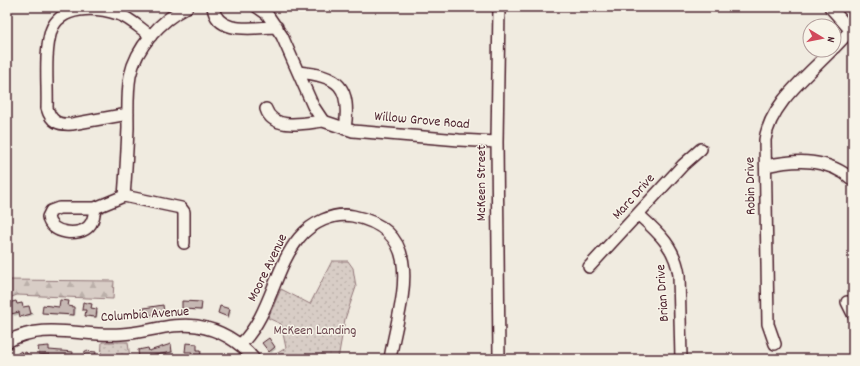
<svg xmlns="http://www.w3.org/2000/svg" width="860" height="366" font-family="Dekko,sans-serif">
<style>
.green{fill:url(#green-dots);stroke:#917678}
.forest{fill:url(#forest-firs);stroke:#917678}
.shadow{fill:#0003}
.building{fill:#c6b8b3;stroke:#4a1f2b}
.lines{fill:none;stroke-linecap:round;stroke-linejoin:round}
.minor-casing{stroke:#4a1f2b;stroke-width:14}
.minor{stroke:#f7f3e8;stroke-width:11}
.labels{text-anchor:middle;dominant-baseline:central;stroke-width:3;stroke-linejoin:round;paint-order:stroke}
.street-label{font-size:14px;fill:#4a1f2b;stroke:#f7f3e8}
.park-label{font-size:14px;fill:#6e4a52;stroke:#f7f3e8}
</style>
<defs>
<pattern id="green-dots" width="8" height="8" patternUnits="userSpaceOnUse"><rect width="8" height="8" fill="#d8cdc6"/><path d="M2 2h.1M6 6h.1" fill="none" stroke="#bbb0aa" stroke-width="1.8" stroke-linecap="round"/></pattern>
<pattern id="forest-firs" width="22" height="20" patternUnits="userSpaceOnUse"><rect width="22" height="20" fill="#d8cdc6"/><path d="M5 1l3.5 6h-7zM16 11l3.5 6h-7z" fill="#bbb0aa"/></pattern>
</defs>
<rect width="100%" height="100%" fill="#f0ebe0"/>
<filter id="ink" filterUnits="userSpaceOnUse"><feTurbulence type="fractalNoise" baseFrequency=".025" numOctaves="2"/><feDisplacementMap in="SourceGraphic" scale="8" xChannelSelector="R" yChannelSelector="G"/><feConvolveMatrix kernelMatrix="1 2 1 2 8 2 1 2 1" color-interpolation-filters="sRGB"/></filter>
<g filter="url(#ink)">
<path class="green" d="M332,261H348L353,268L356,287L345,319L338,359H268L286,348L281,324L268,318L281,289L310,304Z
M102,342H128L130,359H101Z"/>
<path class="forest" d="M7,280L114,281L113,299L17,295L7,299Z"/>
<path class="shadow" d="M16,302L19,305L22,304L24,308L29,307L33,315L23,318L21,314L14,316L9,304Z
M68,302L70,307L76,309L75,316L45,314L44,313L60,308Z
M201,303L202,311L183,309Z
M91,304L92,310L98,312L97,318L88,317L87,311L83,309Z
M163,306L166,315L148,318L146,316Z
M221,307L231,312L229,318L219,313Z
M271,341L276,349L271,353L270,351Z
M170,345L173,353L142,359L140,357L148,349L150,351Z
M196,345L198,351L202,353L201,359L194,358L193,353L186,351Z
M48,347L50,351L72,353L73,359H51L50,356H41L40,355Z
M96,353L97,358L99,359H86Z"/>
<path class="building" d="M60,300L69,301L68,306L74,307V315L42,313L43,305L59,307Z
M16,301L17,304L22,303L23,307L29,306L31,314L20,317L19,312L11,314L8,303Z
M182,301L202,302L201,310L182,309Z
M83,302L92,304L91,308L97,309L96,317L85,316L86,310H82Z
M163,305L164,313L145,316L144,308Z
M220,306L230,309L228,317L218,313Z
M269,338L275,347L269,352L262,343Z
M186,343L197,344V350H201L200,358L191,357L192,352H185Z
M171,344L172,352L139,358L138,350L148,348L149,351Z
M49,346V350L73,352L72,359H50L49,354L39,355L38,347Z
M21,351L22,354L26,352L31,359H10Z
M85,351L96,352L95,359H84Z"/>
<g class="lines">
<g class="minor-casing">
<path id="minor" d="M213,7C217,36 255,27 277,27
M257,7L267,14L282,36L313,106L323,121L353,131L459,140L497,142
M499,7L497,142L499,359
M830,7L853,33
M834,48L850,31
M298,72C339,76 351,86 345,129
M266,109C273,131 305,123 323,121
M128,114L72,124C58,125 51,122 47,108C48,84 44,55 51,31C60,5 96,7 118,14C130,18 141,29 151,36
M766,166C797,159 828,158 853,180
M124,196L181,208L184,212V243
M59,208H95C94,214 94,221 89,226C80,237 50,234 48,217L51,211Z
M95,208L124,196C126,173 127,151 128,128C128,111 127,93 130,76C136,47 161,20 187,7
M639,215C659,233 675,247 679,275L681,359
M589,267L683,165L701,149
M847,302L853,314
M7,342C43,321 82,337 121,334C146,333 172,322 197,326C221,330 239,341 254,359
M241,344C271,314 274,268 299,238C311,223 334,212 353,216C431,232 398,307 390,359
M775,344L768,324L765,140C770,104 807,76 832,50"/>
</g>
<use href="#minor" class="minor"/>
</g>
</g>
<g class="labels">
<g class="street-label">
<text transform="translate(422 121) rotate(5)">Willow Grove Road</text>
<text transform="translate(482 183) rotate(-90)">McKeen Street</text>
<text transform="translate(751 186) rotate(-91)">Robin Drive</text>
<text transform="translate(634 197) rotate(-48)">Marc Drive</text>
<text transform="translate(268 268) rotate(-64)">Moore Avenue</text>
<text transform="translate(663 293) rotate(-94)">Brian Drive</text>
<text transform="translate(145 315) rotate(-4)">Columbia Avenue</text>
</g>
<g class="park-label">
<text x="315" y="331">McKeen Landing</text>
</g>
</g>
<rect width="860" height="366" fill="none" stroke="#f7f3e8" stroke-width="24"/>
<rect x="12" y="12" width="836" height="342" fill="none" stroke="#4a1f2b" stroke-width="1.5" filter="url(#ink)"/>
<g transform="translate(822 38) rotate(100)"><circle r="19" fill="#f7f3e8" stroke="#b29e9c"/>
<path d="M0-3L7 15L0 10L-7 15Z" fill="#d1495b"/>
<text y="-6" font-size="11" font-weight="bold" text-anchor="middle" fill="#4a1f2b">N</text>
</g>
</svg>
